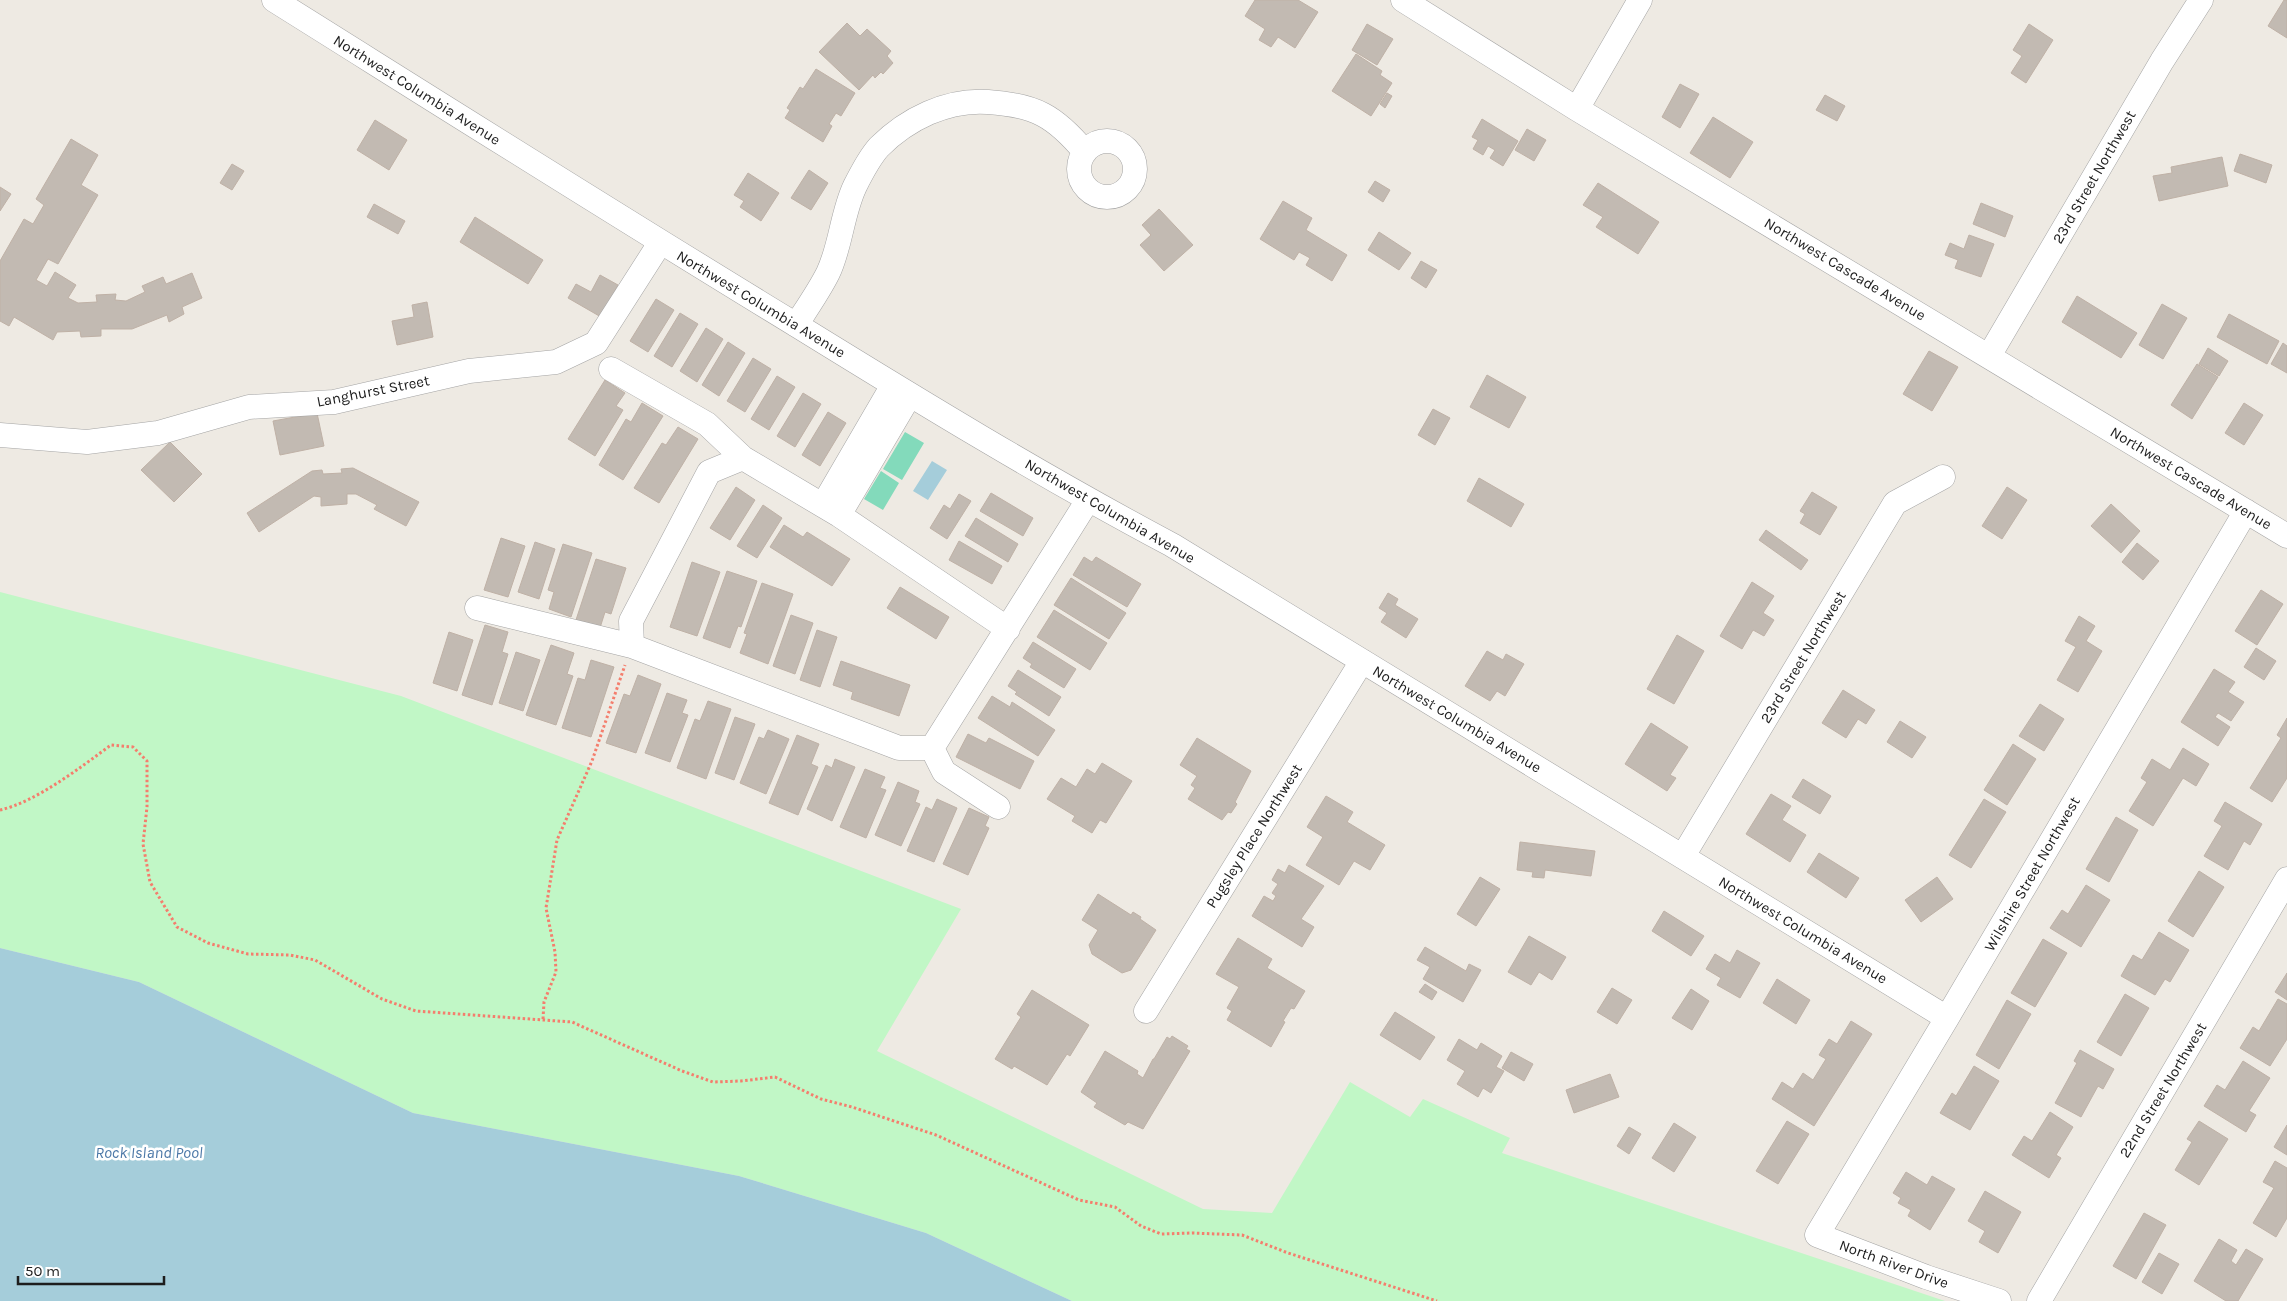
<svg xmlns="http://www.w3.org/2000/svg" width="2287" height="1301" font-family="Karla,sans-serif">
<style>
.park{fill:#c1f7c6}
.pitch{fill:#83dabb}
.water{fill:#a5cdda}
.building{fill:#c2bab2;stroke:#bfb1a6}
.lines{fill:none;stroke-linecap:round;stroke-linejoin:round}
.minor-casing{stroke:#a4a4a4;stroke-width:25}
.path{stroke:#f47e6d;stroke-width:3;stroke-dasharray:2.5 2.5;stroke-linecap:butt}
.minor{stroke:#fff;stroke-width:24}
.labels{text-anchor:middle;dominant-baseline:central;stroke-width:5;stroke-linejoin:round;paint-order:stroke}
.street-label{font-size:15px;fill:#1d1d1d;stroke:#fff}
.water-label{font-size:16px;font-style:italic;fill:#4d79a8;stroke:#fff}
</style>
<rect width="100%" height="100%" fill="#eeeae3"/>
<path class="park" d="M0,592L401,696L961,909L877,1051L1203,1209L1272,1213L1350,1082L1410,1117L1423,1099L1510,1138L1502,1153L1945,1301H1072L926,1233L739,1176L413,1113L139,982L0,948Z"/>
<path class="pitch" d="M905,432L924,443L902,480L883,469Z
M881,471L899,483L883,510L864,499Z"/>
<path class="water" d="M932,461L947,470L928,500L913,491Z
M0,948L139,982L413,1113L739,1176L926,1233L1072,1301H0Z"/>
<path class="building" d="M1255,0H1298L1318,12L1295,48L1278,37L1271,47L1259,40L1265,29L1245,16Z
M2284,0H2287V38L2268,26Z
M847,23L860,36L867,29L891,51L887,56L893,63L883,74L881,72L875,78L873,75L859,90L819,52Z
M1367,24L1393,39L1377,65L1352,50Z
M2029,24L2053,40L2026,83L2011,73L2022,56L2013,50Z
M1356,54L1382,71L1380,75L1392,83L1371,116L1332,91Z
M816,69L855,93L841,116L836,113L829,124L832,126L823,142L785,118L790,110L787,108L800,87L803,89Z
M1680,84L1699,94L1680,128L1662,117Z
M1387,93L1392,96L1385,108L1380,104Z
M1825,95L1845,106L1837,121L1816,110Z
M1713,117L1753,142L1730,178L1690,153Z
M1482,119L1518,141L1503,166L1490,158L1495,150L1488,146L1483,155L1473,149L1478,140L1472,137Z
M375,120L407,140L389,170L357,150Z
M1527,129L1546,140L1534,161L1515,150Z
M71,139L98,155L81,185L98,195L58,264L48,259L36,280L47,286L55,272L76,285L68,298L78,303L97,302L96,295L116,294L115,300L126,301L145,292L142,286L163,277L166,284L192,273L202,298L182,307L184,314L169,322L167,315L132,329H101V336L81,337L80,331L57,332L53,340L14,317L9,326L0,321V261L24,219L33,224L44,205L36,199Z
M2240,154L2272,165L2266,183L2234,171Z
M2222,157L2228,186L2159,201L2153,176L2172,173L2171,167Z
M232,164L244,171L232,190L220,183Z
M809,170L828,183L811,210L791,198Z
M748,173L779,193L761,221L740,207L744,201L734,195Z
M1375,181L1390,190L1383,202L1368,192Z
M1598,183L1659,222L1638,254L1596,227L1603,217L1583,205Z
M0,187L11,194L0,211Z
M1283,201L1312,218L1306,230L1347,255L1332,281L1306,265L1310,258L1299,252L1294,260L1260,239Z
M1981,203L2013,216L2005,237L1973,224Z
M374,204L405,221L398,234L367,217Z
M1159,209L1193,245L1164,271L1140,245L1151,235L1142,225Z
M475,217L543,260L528,284L460,242Z
M1379,232L1411,253L1399,270L1368,250Z
M1969,235L1994,244L1981,277L1955,268L1958,260L1945,255L1950,243L1964,249Z
M1421,261L1437,270L1426,288L1411,278Z
M600,275L618,285L601,317L568,298L576,284L591,292Z
M2077,296L2137,333L2121,358L2062,322Z
M656,299L674,310L648,352L630,341Z
M427,302L433,337L397,345L392,321L414,317L412,305Z
M2162,304L2187,318L2163,359L2139,345Z
M680,313L698,324L672,367L654,356Z
M2229,314L2279,341L2267,364L2217,337Z
M706,328L723,339L697,382L680,371Z
M728,342L745,353L719,396L702,385Z
M2283,343L2287,346V373L2271,364Z
M2208,348L2228,361L2219,376L2199,364Z
M1929,351L1958,367L1932,411L1903,394Z
M753,358L771,369L745,412L727,401Z
M2197,364L2218,377L2192,419L2171,405Z
M1487,375L1526,397L1509,428L1470,407Z
M777,376L795,387L769,430L751,419Z
M605,380L625,393L616,406L623,410L595,456L568,439Z
M803,393L821,404L795,447L777,436Z
M642,403L663,416L623,480L599,465L626,419L631,422Z
M2244,403L2263,415L2244,445L2225,433Z
M1433,409L1450,418L1435,445L1418,435Z
M828,412L846,423L820,466L802,455Z
M317,413L324,446L280,455L273,421Z
M678,427L698,439L659,503L634,488L662,443L666,445Z
M170,442L202,474L174,502L141,470Z
M353,468L419,502L406,526L374,509L377,505L356,494H347V504L321,506V497L314,496L259,532L247,513L312,471L322,470L323,474L342,473L341,469Z
M1479,478L1524,504L1511,527L1467,501Z
M736,487L755,500L730,540L710,528Z
M2007,487L2027,500L2002,539L1982,526Z
M1812,492L1837,507L1820,535L1800,523L1805,514L1800,511Z
M991,493L1033,518L1023,536L980,511Z
M959,494L971,501L947,539L930,528L944,505L950,509Z
M2111,504L2140,531L2121,553L2091,526Z
M763,505L782,518L757,558L737,546Z
M976,518L1018,544L1008,562L965,536Z
M784,525L803,537L807,532L850,559L832,586L770,547Z
M1766,530L1808,560L1801,570L1759,540Z
M501,538L525,546L508,597L484,590Z
M959,541L1002,566L992,584L949,560Z
M535,542L555,549L539,599L518,592Z
M2137,543L2159,561L2143,580L2122,562Z
M563,544L592,553L571,617L549,609L554,592L548,590Z
M1084,557L1092,562L1096,557L1141,584L1127,607L1073,575Z
M596,559L626,568L611,614L605,612L599,631L575,623Z
M692,562L720,572L697,636L670,627Z
M727,571L757,581L741,627L738,626L730,648L703,638Z
M1071,578L1126,613L1109,639L1054,605Z
M1752,582L1774,596L1763,613L1774,620L1764,636L1753,630L1742,649L1720,636Z
M762,583L793,594L768,664L740,653L747,634L744,633Z
M900,587L949,617L936,639L887,608Z
M2261,590L2283,604L2257,645L2235,631Z
M1388,593L1398,599L1395,605L1418,619L1406,638L1381,622L1387,613L1379,608Z
M1054,610L1107,643L1090,670L1037,637Z
M791,615L813,623L795,674L773,666Z
M2079,616L2095,626L2086,641L2102,651L2078,692L2057,680L2076,647L2065,641Z
M485,625L508,632L502,652L508,654L492,705L462,695Z
M817,630L837,637L820,687L800,680Z
M449,632L473,640L457,691L433,683Z
M1677,635L1704,651L1674,704L1647,689Z
M1033,642L1076,669L1064,688L1030,667L1032,664L1023,658Z
M551,645L574,653L567,674L573,676L556,725L526,715Z
M2256,648L2276,661L2264,680L2244,667Z
M1487,651L1503,660L1506,654L1524,664L1505,696L1497,691L1490,701L1465,686Z
M516,652L540,660L523,711L499,703Z
M591,660L614,667L591,737L562,728L578,678L585,680Z
M841,661L910,685L899,716L851,699L853,692L833,685Z
M2214,669L2235,682L2228,692L2244,702L2231,721L2218,713L2215,717L2230,727L2218,746L2181,722Z
M1018,670L1061,697L1049,716L1015,694L1017,692L1008,686Z
M638,675L661,684L636,753L606,743L624,694L630,696Z
M1843,690L1875,710L1866,724L1858,719L1846,738L1822,723Z
M667,693L687,700L682,713L688,715L670,762L645,753Z
M992,696L1010,707L1012,702L1055,730L1038,756L978,718Z
M708,701L731,709L706,779L677,768L695,719L700,721Z
M2040,704L2064,719L2044,751L2019,736Z
M735,717L755,724L734,780L715,773Z
M2287,718V778L2272,802L2250,788L2281,738L2277,735Z
M1900,721L1926,737L1912,758L1887,742Z
M1651,723L1688,747L1670,775L1676,778L1667,791L1625,764Z
M768,730L789,739L766,794L740,783L759,737L764,739Z
M968,734L986,743L989,738L1034,761L1020,789L956,757Z
M797,735L819,744L811,764L818,767L798,815L769,803Z
M1197,738L1251,771L1235,802L1237,804L1231,813L1228,812L1222,820L1188,799L1195,788L1191,785L1197,776L1180,765Z
M2013,744L2036,759L2007,805L1984,790Z
M2183,748L2209,764L2196,786L2183,778L2153,826L2129,811L2147,782L2141,778L2152,759L2170,770Z
M835,759L855,767L832,821L807,809L826,765L832,768Z
M1102,763L1132,781L1106,823L1100,820L1092,833L1072,821L1075,816L1047,799L1061,778L1076,787L1087,769L1095,774Z
M865,769L885,777L880,788L886,790L866,838L840,827Z
M1803,779L1831,796L1820,814L1792,797Z
M898,782L919,791L915,802L920,804L901,846L875,835Z
M1771,794L1791,806L1782,820L1806,835L1790,862L1746,834Z
M1326,796L1353,812L1347,822L1385,845L1370,870L1354,861L1339,885L1306,865L1323,837L1307,827Z
M937,799L957,808L934,862L907,851L926,807L932,810Z
M1984,799L2006,812L1971,868L1949,855Z
M2225,802L2262,824L2250,845L2244,841L2228,870L2204,856L2222,826L2214,821Z
M969,808L989,817L985,826L989,828L968,875L943,864Z
M2116,817L2138,830L2109,882L2086,869Z
M1520,842L1595,851L1591,876L1545,870L1544,878L1532,877L1533,872L1517,870Z
M1819,853L1859,878L1846,898L1807,872Z
M1289,865L1324,886L1301,919L1314,927L1302,947L1252,916L1264,896L1273,901L1276,896L1272,893L1278,884L1272,880L1278,869L1285,873Z
M2199,871L2224,887L2193,937L2168,921Z
M1480,877L1500,889L1476,926L1457,914Z
M1937,877L1953,899L1921,922L1905,900Z
M2086,885L2110,900L2081,947L2050,928L2062,910L2068,914Z
M1098,894L1131,915L1133,912L1141,917L1140,919L1156,930L1131,970L1122,973L1092,954L1089,945L1098,930L1082,920Z
M1664,911L1704,936L1691,956L1652,931Z
M2159,932L2189,950L2170,982L2165,979L2155,995L2121,976L2133,955L2142,960Z
M1529,936L1566,957L1552,980L1539,972L1531,985L1508,972Z
M1238,938L1272,959L1267,968L1305,991L1294,1009L1291,1008L1283,1021L1285,1022L1271,1047L1227,1020L1232,1011L1227,1008L1239,987L1216,974Z
M2043,939L2067,953L2035,1007L2011,993Z
M1425,947L1466,971L1469,964L1481,970L1463,1002L1423,979L1430,967L1417,960Z
M1737,950L1760,963L1740,998L1717,985L1721,978L1706,969L1715,954L1730,963Z
M2287,973V1000L2275,992Z
M1777,979L1810,1000L1796,1024L1763,1003Z
M1425,984L1437,992L1432,1000L1419,992Z
M1612,988L1632,1000L1617,1024L1597,1012Z
M1691,989L1709,1001L1692,1030L1672,1018Z
M1032,990L1089,1025L1070,1056L1067,1054L1047,1085L1014,1066L1012,1069L995,1059L1021,1017L1017,1014Z
M2125,994L2149,1008L2121,1056L2097,1042Z
M2278,999L2287,1004V1039L2270,1066L2240,1048L2253,1027L2259,1031Z
M2007,1000L2031,1014L1999,1069L1976,1055Z
M1395,1012L1435,1037L1420,1060L1380,1035Z
M1851,1021L1872,1034L1814,1126L1772,1099L1782,1082L1793,1089L1803,1073L1813,1080L1826,1059L1819,1055L1829,1039L1837,1044Z
M1172,1036L1188,1046L1186,1049L1190,1051L1143,1129L1128,1122L1125,1125L1094,1107L1097,1103L1081,1092L1105,1051L1138,1071L1137,1074L1143,1078L1153,1059H1154L1167,1037L1170,1039Z
M1459,1039L1477,1050L1481,1043L1502,1056L1496,1067L1504,1071L1491,1093L1483,1088L1478,1097L1457,1084L1465,1071L1447,1060Z
M2080,1050L2114,1069L2103,1089L2098,1086L2081,1117L2055,1103L2077,1063L2074,1061Z
M1511,1052L1533,1064L1524,1081L1502,1068Z
M2243,1061L2270,1078L2249,1111L2256,1115L2246,1132L2204,1106L2217,1085L2225,1090Z
M1974,1066L1999,1081L1970,1130L1940,1113L1952,1093L1956,1096Z
M1610,1074L1619,1097L1574,1113L1566,1090Z
M2050,1112L2073,1127L2056,1155L2061,1158L2049,1178L2012,1155L2024,1136L2032,1141Z
M1787,1121L1809,1134L1778,1184L1756,1171Z
M2199,1121L2228,1139L2199,1185L2175,1170L2192,1142L2187,1139Z
M1674,1123L1696,1137L1674,1172L1652,1158Z
M2287,1125V1155L2274,1147Z
M1629,1127L1641,1134L1629,1154L1617,1146Z
M2275,1161L2287,1168V1218L2276,1237L2253,1223L2274,1188L2263,1182Z
M1906,1172L1927,1185L1932,1176L1955,1189L1930,1230L1908,1216L1911,1210L1898,1203L1901,1198L1893,1193Z
M1985,1191L2021,1212L1998,1253L1979,1242L1985,1231L1968,1221Z
M2144,1213L2166,1225L2136,1279L2113,1266Z
M2219,1239L2237,1250L2231,1261L2236,1265L2246,1249L2263,1259L2238,1301H2226L2194,1281Z
M2159,1253L2179,1264L2162,1294L2142,1282Z"/>
<g class="lines">
<g class="minor-casing">
<path id="minor" d="M274,0C448,109 622,219 798,326C921,402 1044,477 1172,545L1947,1018
M1403,0L1577,109L2287,536
M1577,109L1640,0
M1079 169a28 28 0 1 1 56 0a28 28 0 1 1-56 0Z
M796,325C807,308 819,291 828,273C841,246 842,213 855,186C861,174 870,157 879,147C907,119 947,99 988,102C1035,105 1055,116 1085,152
M1989,356L2162,61L2201,0
M611,369L707,424L743,458
M0,435L87,442L158,433L249,407L334,402L469,371L556,362L596,343L660,243
M823,505L893,385
M839,515L910,395
M477,608L632,646
M1008,629L839,515L743,458L709,472L631,621L632,646L899,748H932L1088,500
M932,748L944,772L998,807
M1683,856L1895,503L1943,477
M1146,1011L1362,661
M1999,1301L1926,1277L1817,1235L1947,1018L2246,511
M2039,1301L2287,879"/>
</g>
<path class="path" d="M0,810C36,802 81,767 111,745L133,747L147,761V807L143,844L150,882L177,927L208,943L248,954L290,955L315,960L382,999L416,1011L572,1022L682,1071L713,1082L741,1081L775,1077L821,1099L852,1107L936,1135L1079,1200L1115,1207L1141,1226L1161,1234L1192,1233L1242,1235L1288,1253L1437,1301
M543,1019L544,1002L556,972L555,952L546,908L557,840L592,761L625,665"/>
<use href="#minor" class="minor"/>
</g>
<g class="labels">
<g class="street-label">
<text transform="translate(417 90) rotate(32)">Northwest Columbia Avenue</text>
<text transform="translate(2094 177) rotate(-60)">23rd Street Northwest</text>
<text transform="translate(1845 269) rotate(31)">Northwest Cascade Avenue</text>
<text transform="translate(761 304) rotate(31)">Northwest Columbia Avenue</text>
<text transform="translate(373 391) rotate(-11)">Langhurst Street</text>
<text transform="translate(2191 478) rotate(31)">Northwest Cascade Avenue</text>
<text transform="translate(1110 511) rotate(30)">Northwest Columbia Avenue</text>
<text transform="translate(1803 657) rotate(-59)">23rd Street Northwest</text>
<text transform="translate(1457 719) rotate(31)">Northwest Columbia Avenue</text>
<text transform="translate(1254 836) rotate(-58)">Pugsley Place Northwest</text>
<text transform="translate(2032 874) rotate(-60)">Wilshire Street Northwest</text>
<text transform="translate(1803 930) rotate(31)">Northwest Columbia Avenue</text>
<text transform="translate(2163 1090) rotate(-59)">22nd Street Northwest</text>
<text transform="translate(1894 1264) rotate(20)">North River Drive</text>
</g>
<g class="water-label">
<text x="149" y="1152">Rock Island Pool</text>
</g>
</g>
<path d="M18 1276v8h146v-8" fill="none" stroke="#1d1d1d" stroke-width="2.5"/>
<text x="25" y="1276" font-size="15" fill="#1d1d1d" stroke="#ffffff" stroke-width="4" paint-order="stroke">50 m</text>
</svg>
